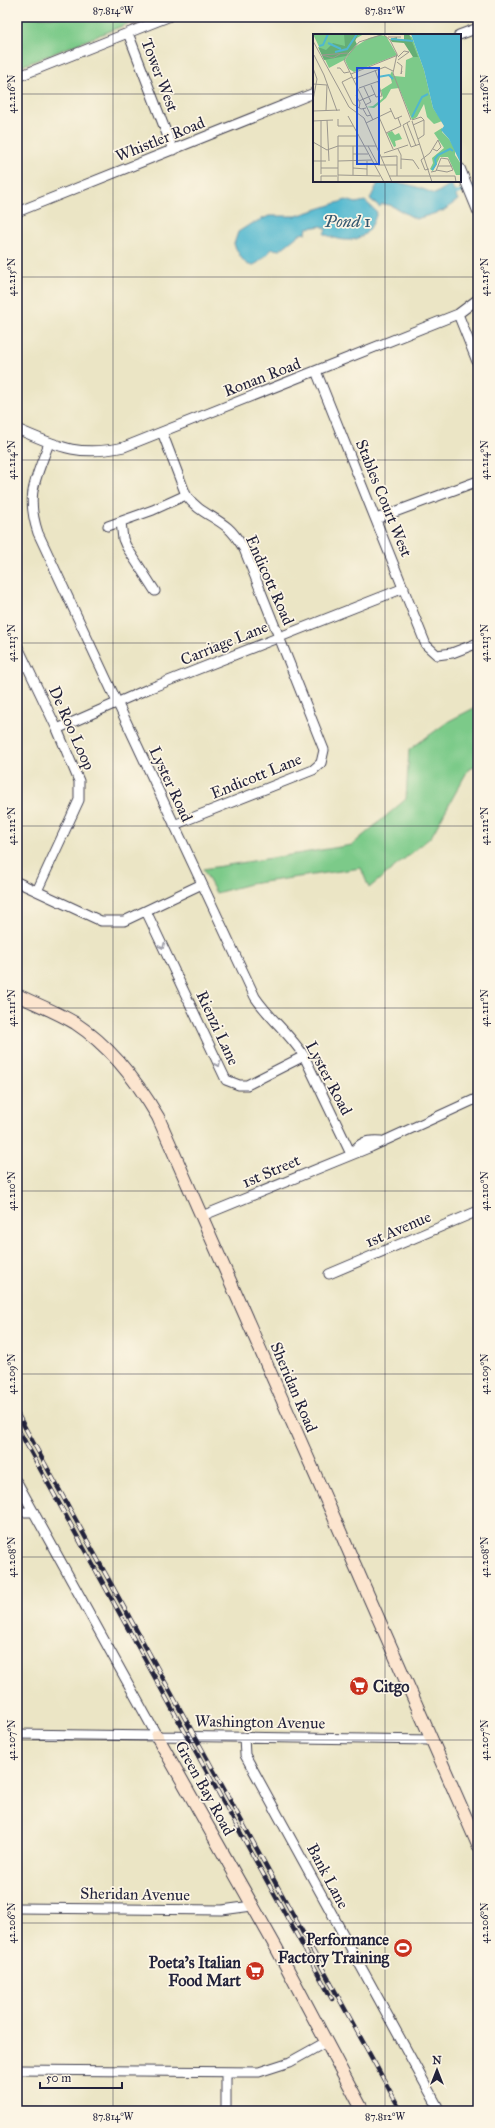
<svg xmlns="http://www.w3.org/2000/svg" width="495" height="2128" font-family="'IM FELL Great Primer',serif">
<style>
.green{fill:#7cca89;stroke:#4f7662}
.water{fill:#50b7cf;stroke:#396c85}
.lines{fill:none;stroke-linecap:round;stroke-linejoin:round}
.stream{stroke:#50b7cf;stroke-width:3.5}
.street-casing{stroke:#403f50;stroke-width:11}
.secondary-casing{stroke:#403f50;stroke-width:14}
.street{stroke:#fff;stroke-width:9}
.secondary{stroke:#fce5cf;stroke-width:12}
.rail-casing{stroke:#22223b;stroke-width:4.5}
.rail{stroke:#fcf5e5;stroke-width:3;stroke-dasharray:9;stroke-linecap:butt}
.oneway{stroke:#9c9ca7}
.ticks{fill:none;stroke:#22223b;stroke-width:1;stroke-opacity:0.45}
.labels{text-anchor:middle;dominant-baseline:central;stroke-width:3.5;stroke-linejoin:round;paint-order:stroke}
.street-label{font-size:16px;fill:#22223b;stroke:#fcf5e5}
.poi-label{font-size:16px;font-weight:bold;fill:#22223b;stroke:#fcf5e5;text-anchor:end}
.water-label{font-size:17px;font-style:italic;fill:#32566f;stroke:#fcf5e5}
.inset-river{fill:none;stroke:#50b7cf;stroke-width:2}
.inset-road{fill:none;stroke:#9b978e;stroke-width:1}
.view{fill:#1d4ed8;fill-opacity:0.15;stroke:#1d4ed8;stroke-width:2}
.inset-edge{fill:none;stroke:#22223b;stroke-width:2}
.neatline{fill:none;stroke:#22223b;stroke-width:1.5}
.ticks-label{font-size:10px;text-anchor:middle;fill:#22223b}
</style>
<rect width="100%" height="100%" fill="#fcf5e5"/>
<filter id="ink" filterUnits="userSpaceOnUse"><feTurbulence type="fractalNoise" baseFrequency=".025" numOctaves="2"/><feDisplacementMap in="SourceGraphic" scale="8" xChannelSelector="R" yChannelSelector="G"/><feConvolveMatrix kernelMatrix="1 2 1 2 8 2 1 2 1" color-interpolation-filters="sRGB"/></filter>
<filter id="wash" filterUnits="userSpaceOnUse"><feTurbulence type="fractalNoise" baseFrequency=".012" numOctaves="4" result="noise"/><feDisplacementMap in="SourceGraphic" scale="16" xChannelSelector="R" yChannelSelector="G"/><feGaussianBlur stdDeviation="0.9" result="paint"/><feColorMatrix in="noise" values="0 0 0 0 0 0 0 0 0 0 0 0 0 0 0 0 0 1.4 0 .05"/><feComposite in="paint" operator="in"/></filter>
<g filter="url(#wash)">
<rect width="100%" height="100%" fill="#ebe5c5"/>
<path class="green" d="M17,17H145L17,68Z
M478,706V765L468,770L431,837L369,888L361,868L250,884L216,893L203,869L352,845L406,799L409,750L449,721Z"/>
<path class="water" d="M379,181C400,181 416,186 435,194L451,184L458,200L443,211L416,219L390,205L382,204L380,207L370,199Z
M346,200L356,203L365,201L377,212C369,241 351,246 324,234L326,229L322,226L307,228L306,233L300,234L280,250L272,249C252,271 247,272 234,244L238,232L249,225L269,216H296Z"/>
<g class="lines">
<path class="stream" d="M451,195L478,186"/>
</g>
</g>
<g filter="url(#ink)">
<g class="lines">
<g class="street-casing">
<path id="street" d="M128,33L173,150
M459,35L478,28
M17,77L168,17
M460,168L478,212
M17,212L314,93
M458,314L478,364
M316,371L426,645L437,655L452,653L478,643
M17,429C59,447 78,457 124,447L458,314L478,299
M162,432L186,495C199,513 213,515 228,528C235,534 239,541 244,549L324,750L321,763L313,770L174,825
M49,443C36,479 25,494 38,533L255,997C269,1018 290,1034 304,1056L351,1154
M376,519L478,481
M121,522L123,539L126,546L155,591
M108,526L153,510L186,495
M17,645L57,729L79,781V800L37,891
M57,729L148,689L404,588
M17,882L101,921H124L202,884
M146,911L226,1080L239,1085H247L304,1056
M351,1154C360,1142 366,1140 381,1141
M202,1216L371,1147L478,1098
M329,1274L478,1211
M17,1482L157,1736
M17,1512H34
M17,1734L431,1740
M244,1737L245,1755L440,2111
M17,1908L222,1910L252,1906
M17,2070L259,2072L290,2062L326,2042
M226,2111V2073"/>
</g>
<g class="secondary-casing">
<path id="secondary" d="M17,995C36,1004 57,1012 75,1023C110,1046 137,1081 158,1117L478,1845
M157,1736L277,1949L363,2111"/>
</g>
<use href="#street" class="street"/>
<use href="#secondary" class="secondary"/>
<g class="rail-casing">
<path id="rail" d="M17,1413L401,2111
M17,1427L332,1999"/>
</g>
<use href="#rail" class="rail"/>
</g>
<defs><path id="oneway-chevron" d="M-2-3.5L2.5 0L-2 3.5" fill="none" stroke-width="1.6" stroke-linecap="round" stroke-linejoin="round"/></defs>
<g class="oneway">
<use href="#oneway-chevron" transform="translate(162 946) rotate(65)"/>
<use href="#oneway-chevron" transform="translate(218 1064) rotate(64)"/>
</g>
</g>
<path class="ticks" d="M113,17V2111M385,17V35M17,94H314M460,94H478M385,181V2111M17,277H478M17,460H478M17,643H478M17,826H478M17,1008H478M17,1191H478M17,1374H478M17,1557H478M17,1740H478M17,1923H478M17,2106H478"/>
<defs>
<g id="supermarket-disc" transform="scale(1)"><circle r="9.5" fill="#c8321e" stroke="#fcf5e5"/><path d="M-6-5.5h2.5l.6 2H6L4.5 2H-2.5L-4.4-4H-6ZM-1.5 3.2a1.3 1.3 0 1 0 .1 0ZM3 3.2a1.3 1.3 0 1 0 .1 0Z" fill="#fff"/></g>
<g id="stadium-disc" transform="scale(1)"><circle r="9.5" fill="#c8321e" stroke="#fcf5e5"/><path d="M0-5a6.5 5 0 1 0 0 10a6.5 5 0 1 0 0-10ZM-3.5-1.8h7v3.6h-7Z" fill="#fff"/></g>
</defs>
<g fill-rule="evenodd">
<use href="#supermarket-disc" x="359" y="1686"/>
<use href="#stadium-disc" x="403" y="1948"/>
<use href="#supermarket-disc" x="255" y="1971"/>
</g>
<g class="labels">
<g class="street-label">
<text transform="translate(160 75) rotate(69)">Tower West</text>
<text transform="translate(160 139) rotate(-22)">Whistler Road</text>
<text transform="translate(262 377) rotate(-21)">Ronan Road</text>
<text transform="translate(384 498) rotate(68)">Stables Court West</text>
<text transform="translate(270 580) rotate(66)">Endicott Road</text>
<text transform="translate(224 643) rotate(-22)">Carriage Lane</text>
<text transform="translate(72 728) rotate(66)">De Roo Loop</text>
<text transform="translate(256 776) rotate(-22)">Endicott Lane</text>
<text transform="translate(171 784) rotate(65)">Lyster Road</text>
<text transform="translate(218 1028) rotate(65)">Rienzi Lane</text>
<text transform="translate(329 1078) rotate(62)">Lyster Road</text>
<text transform="translate(271 1171) rotate(-23)">1st Street</text>
<text transform="translate(398 1229) rotate(-23)">1st Avenue</text>
<text transform="translate(294 1387) rotate(67)">Sheridan Road</text>
<text transform="translate(260 1722) rotate(1)">Washington Avenue</text>
<text transform="translate(205 1788) rotate(61)">Green Bay Road</text>
<text transform="translate(328 1876) rotate(62)">Bank Lane</text>
<text transform="translate(135 1894) rotate(1)">Sheridan Avenue</text>
</g>
<g class="poi-label">
<text x="373" y="1686" text-anchor="start">Citgo</text>
<text x="389" y="1939">Performance<tspan x="389" dy="18">Factory Training</tspan></text>
<text x="241" y="1962">Poeta's Italian<tspan x="241" dy="18">Food Mart</tspan></text>
</g>
<g class="water-label">
<text x="347" y="221">Pond 1</text>
</g>
</g>
<g transform="translate(313 34)">
<rect width="148" height="148" fill="#ebe5c5"/>
<path d="M0,0H51L42,5L43,9L31,26L16,34ZM93,0L99,3L111,36L120,74L129,87L124,89L121,90L114,83L111,70L104,83L99,86L86,54L78,55L73,64L61,74L53,73L60,72L70,64L68,56L79,49L77,41L79,37L81,42L92,43L93,26L100,23ZM67,1L73,2L84,21L41,38L36,35L32,26L40,14L56,4ZM129,94V98L136,105L142,115V121L148,130V141H143L135,123H127L120,137L117,135L120,129L119,124L131,114L121,99ZM79,97L82,101L86,99L89,105L82,107L83,112L81,113L74,99Z" fill="#7cca89"/>
<path d="M31,0H51L45,1L42,7L44,10L33,22L11,26L5,13L13,16L20,9L32,12ZM91,0H96L105,23H100L91,9L79,8L77,5L84,3V6H91Z" fill="#65ae75"/>
<path d="M98,0H148V130L136,105L128,96L131,92L120,74L111,36Z" fill="#50b7cf"/>
<path class="inset-river" d="M78,5L100,7M15,9L28,15M6,12L10,11L15,0M22,18L34,15L44,0M65,43L76,41L80,45M99,83L109,63L115,60M119,136L123,130L122,125L125,121L137,115L140,117"/>
<path class="inset-road" d="M71,1L77,6L84,20L80,39L98,86M75,3H88M0,7L36,73L51,84L79,148M1,21L11,41L24,77M9,21L35,19M9,21L20,24L27,20M85,26L96,18L91,17L85,23M84,28L89,32L88,40L89,37M24,34H27L31,39L36,38M38,40L85,21M39,43L29,48L40,70L48,75L53,74M40,45L72,33L80,37M0,50L14,51M58,51L63,63L69,62L65,48M51,53L58,68L52,71M46,54L66,47L62,36M43,61L47,69L46,74M0,66L4,45L0,34M46,67L62,60M77,74L82,85L89,82M50,75L54,82L58,81M0,77L27,76M13,77L14,51M35,82L71,148M66,83L80,115M25,85V92H40M8,86V140M14,86L16,127M60,86L31,26L46,8L71,0M99,86L108,83L111,86V101L105,105M0,87L20,86M97,87L90,91L98,113L107,110M99,87L119,148M53,89L78,77M94,89L103,112M100,91L111,86M73,99L88,92L85,84M0,108L14,116L25,112H63M55,112L65,131H84M85,115L88,121V135M71,119L95,111M40,120H55M68,123L84,122V142M88,125L100,126L106,135M0,127H13M25,127L59,126M125,132H139M8,134H25M40,134L54,135M116,135L112,136L108,126L117,119L125,106L128,113L124,117L120,115M118,138L123,137L128,124L135,125L140,136L134,138L123,136M25,141L67,142M40,141V112M54,142V127M76,142H142L143,148M8,148V142H24M25,148V102H45"/>
<path class="view" d="M44,34H66V130H44Z"/>
<rect width="148" height="148" class="inset-edge"/>
</g>
<rect width="495" height="2128" fill="none" stroke="#fcf5e5" stroke-width="44"/>
<g transform="translate(437 2070)" stroke="#fcf5e5" stroke-width="3" paint-order="stroke">
<path d="M0-3L7 15L0 10L-7 15Z" fill="#22223b"/>
<text y="-6" font-size="11" font-weight="bold" text-anchor="middle" fill="#22223b">N</text>
</g>
<path d="M40 2082v6h82v-6" fill="none" stroke="#22223b" stroke-width="2"/>
<text x="46" y="2082" font-size="12" fill="#22223b" stroke="#fcf5e5" stroke-width="3" paint-order="stroke">50 m</text>
<rect x="22" y="22" width="451" height="2084" class="neatline"/>
<g class="ticks-label">
<text x="113" y="14">87.814°W</text>
<text x="385" y="14">87.812°W</text>
<text transform="translate(11 94) rotate(-90)" y="4">42.216°N</text>
<text transform="translate(484 94) rotate(-90)" y="4">42.216°N</text>
<text transform="translate(11 277) rotate(-90)" y="4">42.215°N</text>
<text transform="translate(484 277) rotate(-90)" y="4">42.215°N</text>
<text transform="translate(11 460) rotate(-90)" y="4">42.214°N</text>
<text transform="translate(484 460) rotate(-90)" y="4">42.214°N</text>
<text transform="translate(11 643) rotate(-90)" y="4">42.213°N</text>
<text transform="translate(484 643) rotate(-90)" y="4">42.213°N</text>
<text transform="translate(11 826) rotate(-90)" y="4">42.212°N</text>
<text transform="translate(484 826) rotate(-90)" y="4">42.212°N</text>
<text transform="translate(11 1008) rotate(-90)" y="4">42.211°N</text>
<text transform="translate(484 1008) rotate(-90)" y="4">42.211°N</text>
<text transform="translate(11 1191) rotate(-90)" y="4">42.210°N</text>
<text transform="translate(484 1191) rotate(-90)" y="4">42.210°N</text>
<text transform="translate(11 1374) rotate(-90)" y="4">42.209°N</text>
<text transform="translate(484 1374) rotate(-90)" y="4">42.209°N</text>
<text transform="translate(11 1557) rotate(-90)" y="4">42.208°N</text>
<text transform="translate(484 1557) rotate(-90)" y="4">42.208°N</text>
<text transform="translate(11 1740) rotate(-90)" y="4">42.207°N</text>
<text transform="translate(484 1740) rotate(-90)" y="4">42.207°N</text>
<text transform="translate(11 1923) rotate(-90)" y="4">42.206°N</text>
<text transform="translate(484 1923) rotate(-90)" y="4">42.206°N</text>
<text x="113" y="2120">87.814°W</text>
<text x="385" y="2120">87.812°W</text>
</g>
</svg>
